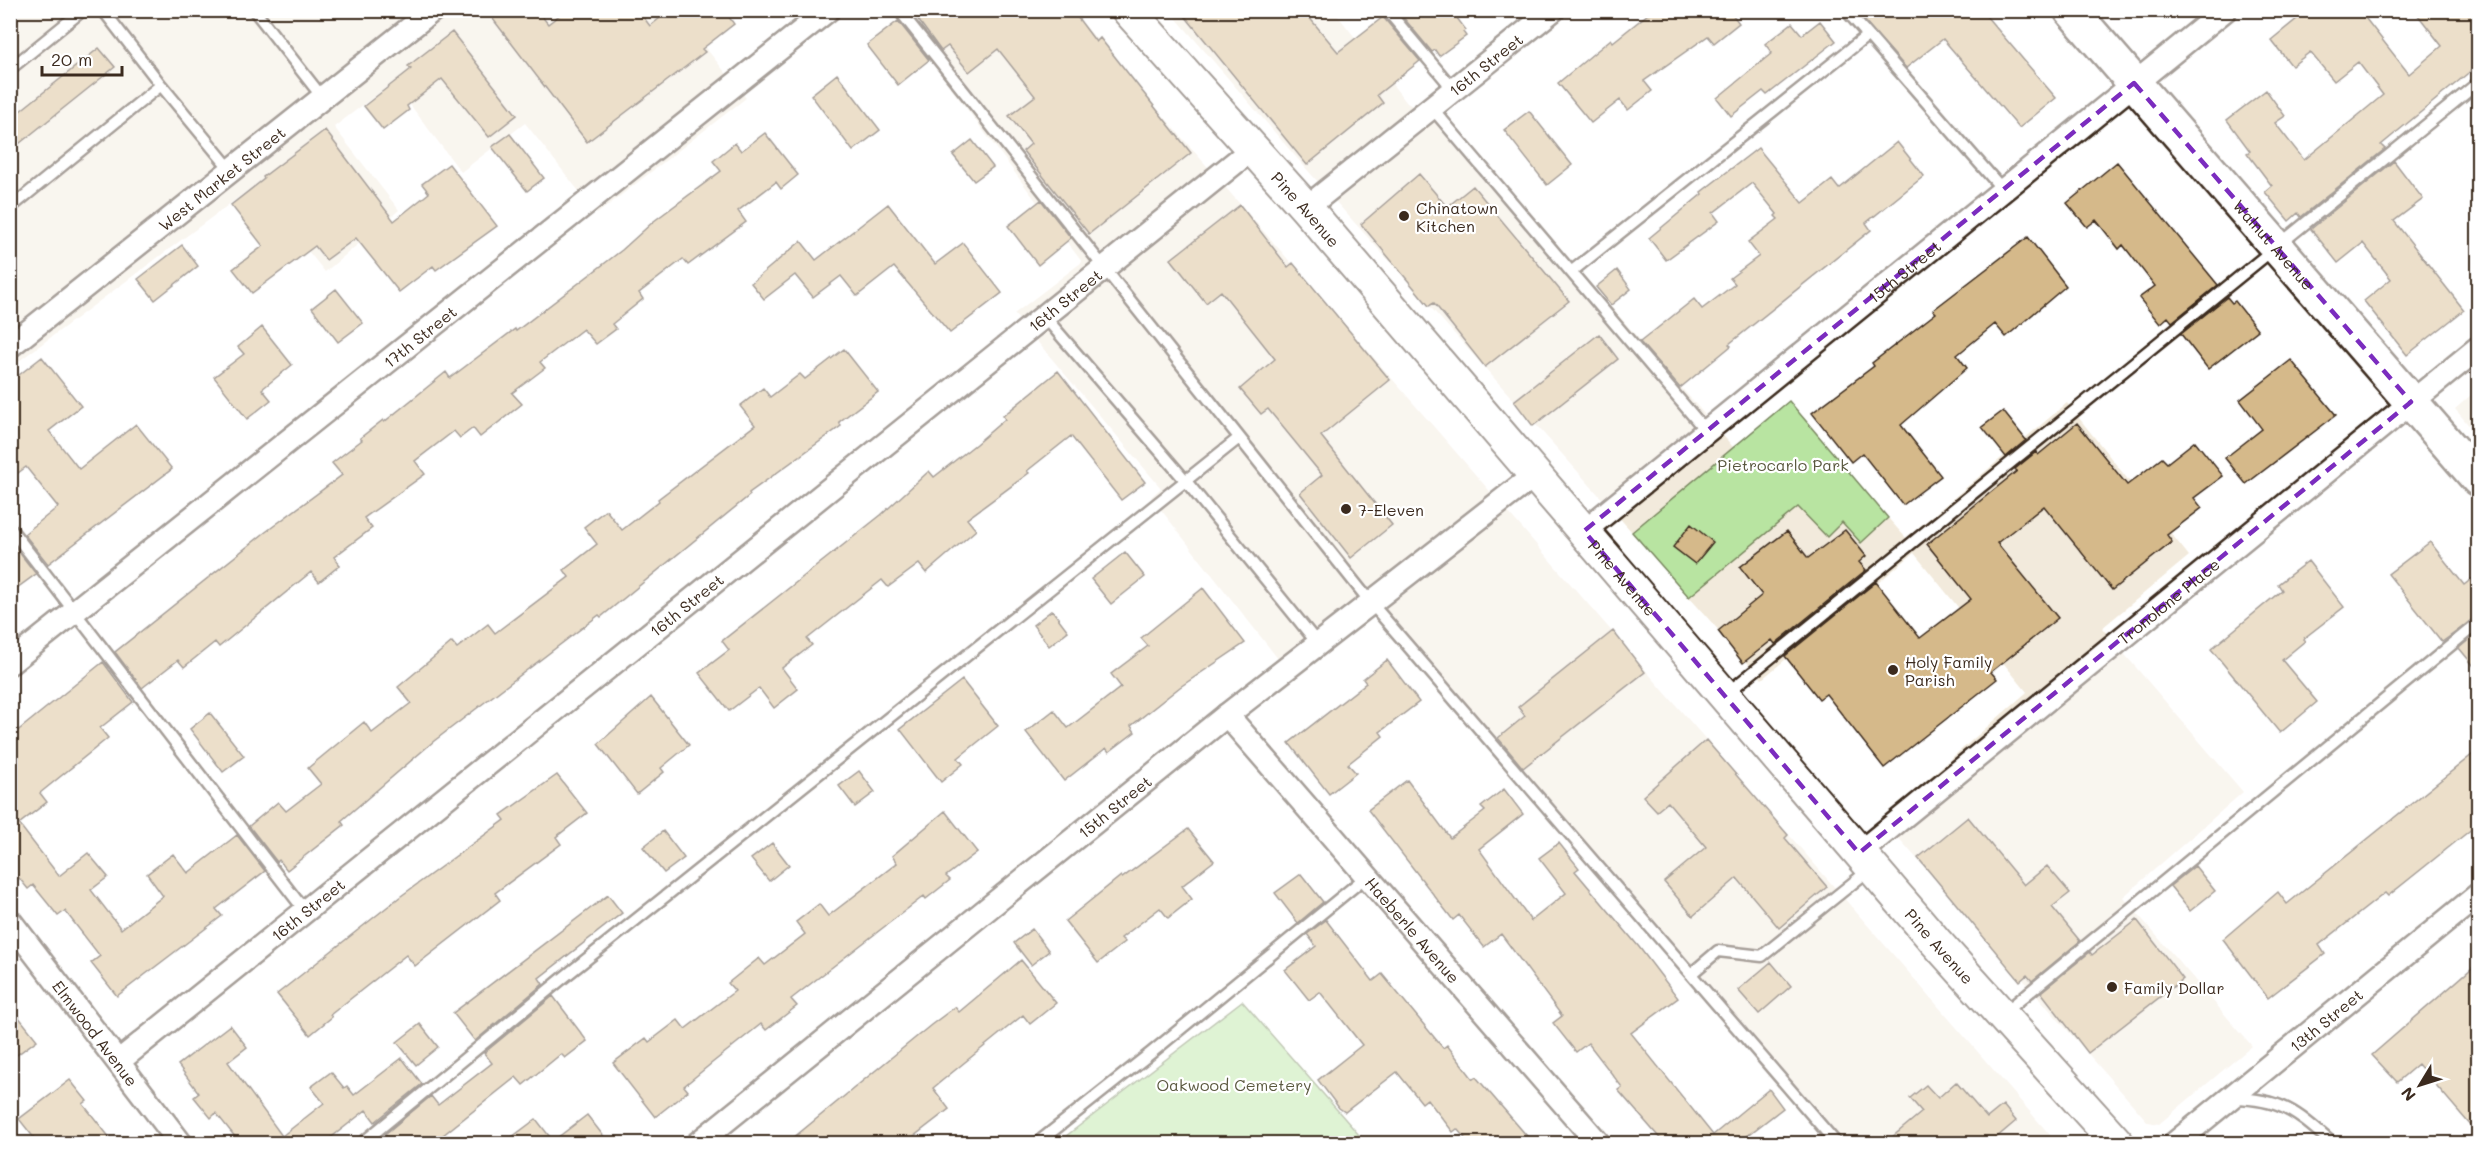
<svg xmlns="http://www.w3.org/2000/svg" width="2489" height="1154" font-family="Mali,sans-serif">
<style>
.built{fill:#f2eadc}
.green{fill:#b8e4a1;stroke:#7a8760;stroke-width:1.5}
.building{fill:#d5b98a;stroke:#3b2a1e;stroke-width:1.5}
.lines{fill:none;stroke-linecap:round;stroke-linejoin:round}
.service-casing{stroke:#3b2a1e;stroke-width:15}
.minor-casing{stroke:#3b2a1e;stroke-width:27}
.secondary-casing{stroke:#3b2a1e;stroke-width:36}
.primary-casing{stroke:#3b2a1e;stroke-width:38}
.service{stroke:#fff;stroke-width:10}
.minor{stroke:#fff;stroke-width:22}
.secondary{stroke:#fff;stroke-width:32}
.primary{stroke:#fff;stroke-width:33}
.marked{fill:none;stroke:#7b2cbf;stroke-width:4.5;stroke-dasharray:12 8;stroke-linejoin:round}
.poi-dot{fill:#3b2a1e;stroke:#fff;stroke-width:2}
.labels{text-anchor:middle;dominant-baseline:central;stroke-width:4.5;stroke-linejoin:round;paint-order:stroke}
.street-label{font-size:16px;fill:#3b2a1e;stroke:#fff}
.poi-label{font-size:16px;fill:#3b2a1e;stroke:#fff;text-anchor:start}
.park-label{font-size:16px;fill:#5a583f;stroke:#fff}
</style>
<rect width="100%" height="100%" fill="#fff"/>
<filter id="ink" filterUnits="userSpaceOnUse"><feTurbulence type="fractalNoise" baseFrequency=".0167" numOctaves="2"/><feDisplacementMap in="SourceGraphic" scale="12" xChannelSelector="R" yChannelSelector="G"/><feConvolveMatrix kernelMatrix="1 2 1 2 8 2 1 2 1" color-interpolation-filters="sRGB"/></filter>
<g filter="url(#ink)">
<path class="built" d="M11,11H676L746,98L597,214L525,123L461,172L393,82L334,127L399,210L325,272L255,185L11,367Z
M893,11H1072L2057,1143H1846L1367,590L1279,660L1151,497L1161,488L1014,314L1082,262Z
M1170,11H1334L1407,103L1460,133L1733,447L1632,532L1302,164Z
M2478,389V436L2455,409Z
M2067,403L2189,556L2102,628L2243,792L2123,897L2252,1046L2159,1124L2148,1122L1882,819L2027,692L1914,553L1762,679L1689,597L1798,506L1842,522L1861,543L1888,518L1906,538Z"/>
<path class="green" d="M1789,401L1888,518L1861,543L1842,522L1827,537L1798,507L1689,597L1632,532Z
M1242,1001L1366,1143H1057Z"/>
<path class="building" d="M486,10H537L548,24L566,10H638L650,26L670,10H724L734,24L702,49L705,52L587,142Z
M911,10H1072L1096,42L1100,38L1191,153L1089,234L1023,151L1031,144L1009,116L1035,96L998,49L969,72L948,46L941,51Z
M1180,10H1303L1338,52L1383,17L1420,61L1377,95L1383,103L1307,165Z
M1397,10H1451L1466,30L1463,32L1466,36L1439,56L1435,50L1432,52Z
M1653,10H1729L1739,23L1714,43L1708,36L1644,81L1652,91L1628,110L1620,100L1591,123L1558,83L1611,39L1613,42Z
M1876,10H1981L2056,98L2019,128L1943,39L1906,68L1864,20Z
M2308,10H2359L2409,74L2442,46L2414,10H2472L2478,18V65L2381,145L2385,149L2301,217L2298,213L2289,221L2265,192L2272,186L2247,153L2250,151L2227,120L2266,90L2285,116L2275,123L2304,160L2383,95L2358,62L2334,81L2310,52L2292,66L2271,40Z
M898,21L929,60L898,85L867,45Z
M1820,21L1836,41L1767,95L1763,91L1731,116L1717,98L1772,53L1765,44L1792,23L1802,35Z
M452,32L517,115L489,137L442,79L407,106L409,110L383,130L364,106L411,69L408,66Z
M99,48L115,67L10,151V119Z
M837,74L880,130L853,151L811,95Z
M1529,111L1572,165L1547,185L1504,130Z
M325,130L394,221L429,193L422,184L449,164L497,226L436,270L433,266L399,292L356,238L326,260L315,246L252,293L233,269L263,246L231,205L264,179L263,177Z
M765,133L798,175L781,189L776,182L738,211L746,222L688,265L683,259L639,293L643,299L612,324L616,329L596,344L583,329L540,362L545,368L512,393L522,404L480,437L473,428L460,438L454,431L415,461L425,474L364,518L372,528L334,557L340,565L319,582L311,572L219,647L215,642L184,667L178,660L142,688L115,652L263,534L342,475L332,463L362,440L360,438L383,420L384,422L446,372L450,378L515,329L516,331L622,250L654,221L721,171L713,161L735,143L741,151Z
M510,134L544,178L527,191L492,147Z
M972,140L993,167L974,181L953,155Z
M1897,142L1924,176L1866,223L1871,230L1729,344L1731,346L1680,388L1640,342L1694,299L1702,309L1735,284L1730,278L1759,256L1748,242L1778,219L1775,216L1777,214L1752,183L1713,213L1719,221L1666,260L1649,238L1702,194L1701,192L1758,148L1803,203L1832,180L1839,189Z
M2394,161L2423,199L2394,221L2464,310L2407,355L2364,301L2391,279L2363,243L2338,263L2311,229Z
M2117,162L2218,285L2172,322L2168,317L2160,324L2139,298L2155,286L2123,245L2119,249L2096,220L2087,227L2067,203Z
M1419,174L1447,207L1473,186L1569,301L1485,367L1434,303L1429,306L1361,224Z
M1041,200L1071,238L1038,265L1008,226Z
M888,204L935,264L963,243L1002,293L950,333L894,267L857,296L841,276L813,297L795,275L764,299L751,283L801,241L816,260Z
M1240,205L1288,267L1293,263L1390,380L1321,436L1392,525L1351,558L1300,493L1322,475L1268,409L1261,414L1240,389L1275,359L1221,291L1206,303L1171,259Z
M2028,237L2066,286L2006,337L1995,324L1957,355L1967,368L1901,425L1941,476L1903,505L1862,453L1851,462L1812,413L1874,366L1872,363L1936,313L1933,310Z
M182,245L198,266L155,300L138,279Z
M1617,270L1631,289L1611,305L1596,287Z
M336,289L363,323L338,342L312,308Z
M2227,297L2232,303L2235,301L2258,330L2208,369L2181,334Z
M262,327L292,365L262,389L271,400L247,419L214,377L244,354L238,347Z
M1599,334L1618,359L1533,426L1514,401Z
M844,349L878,392L839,422L841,426L749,493L750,495L601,617L599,615L434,741L341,821L344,825L287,870L279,860L277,862L249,826L278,802L286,811L321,784L308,768L364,722L372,733L411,703L398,687L452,642L457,648L488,624L495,633L569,577L564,570L597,544L584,527L606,510L622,530L659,501L658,499L755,425L740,406L763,388L770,397L800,374L805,379Z
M42,357L81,406L49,431L79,469L136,424L172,469L48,564L24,534L58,507L26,467L10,479V382Z
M2291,360L2336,415L2246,484L2225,458L2262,429L2240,400Z
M1058,371L1145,482L1121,500L1071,436L1027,471L1029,473L967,519L976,530L926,573L919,564L888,587L882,580L807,639L812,645L782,668L798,689L774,708L759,688L729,711L699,673L729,650L722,641L881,515L929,471L934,477L976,444L1005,419L1003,416Z
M2003,411L2026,440L2006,457L1982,427Z
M2077,423L2127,485L2162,458L2167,463L2195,441L2223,476L2194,498L2202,508L2167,535L2172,542L2112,590L2044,506L1997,543L2058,618L1991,672L1997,679L1884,768L1826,694L1819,699L1785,656L1876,582L1920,638L1971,599L1927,544L2017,471L2015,469L2036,452L2038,455Z
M1691,524L1713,542L1695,564L1673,547Z
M1845,530L1866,556L1859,562L1866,570L1775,644L1772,640L1743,663L1718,631L1762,595L1740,567L1787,531L1808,558Z
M2430,542L2464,585L2478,574V616L2442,642L2388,574Z
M12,543L36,574L10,593V545Z
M1125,552L1145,577L1111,604L1091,579Z
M2308,561L2344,607L2303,639L2305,641L2282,660L2317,702L2280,733L2211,649L2282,590L2278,584Z
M1203,588L1245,643L1180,687L1131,726L1135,732L1109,752L1106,748L1064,781L1026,732L1054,710L1068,728L1121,687L1111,674L1148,646L1141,638Z
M1052,610L1068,631L1049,646L1033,625Z
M1613,631L1645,672L1523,768L1498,738L1525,716L1518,707Z
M2478,632V671L2459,648Z
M1387,660L1419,702L1380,732L1383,736L1348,764L1356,773L1329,794L1289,743L1366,683L1363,679Z
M103,662L133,702L100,728L108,738L40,793L47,802L19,824L59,876L88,853L108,877L91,890L121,929L163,896L147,874L173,854L188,873L237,835L265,871L216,909L222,916L117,996L91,963L100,956L65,911L58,916L33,885L28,889L10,867V737Z
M962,680L998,726L958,758L963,764L941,782L900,729Z
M651,697L689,745L661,768L664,772L637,794L598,744Z
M210,713L244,756L223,772L190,729Z
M1706,740L1788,835L1785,838L1827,887L1779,928L1737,878L1693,916L1664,882L1706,847L1668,802L1657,811L1643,796Z
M2478,750V824L2388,896L2385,893L2319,945L2325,954L2268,998L2223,939L2278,892L2287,904Z
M859,771L875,792L855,807L839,786Z
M557,775L587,813L556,837L561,844L495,893L500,900L415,966L406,955L330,1015L332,1017L310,1035L277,994L401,896L505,820L501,815Z
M1407,780L1450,838L1485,811L1481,807L1504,789L1523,814L1479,849L1531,921L1566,893L1539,858L1559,843L1579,868L1575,871L1639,947L1678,998L1631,1033L1713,1135L1769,1089L1783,1108L1738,1143H1664L1618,1090L1622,1087L1588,1043L1576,1052L1553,1023L1562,1016L1501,934L1484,947L1459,915L1453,920L1368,810Z
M945,811L977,852L946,876L950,880L926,899L924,896L791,999L797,1006L766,1030L761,1024L712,1063L684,1086L688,1091L655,1117L613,1063L646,1038L649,1042L678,1020L685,1029L735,991L728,983L759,958L765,965L805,934L796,922L819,904L828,916L897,863L892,856Z
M1968,817L2024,885L2047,866L2070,893L2052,907L2080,941L2032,981L2027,975L2020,981L1918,858Z
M1188,829L1214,861L1182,886L1192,899L1168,918L1160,908L1121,938L1125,942L1098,963L1065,921L1121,876L1122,878Z
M663,831L684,858L664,873L643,847Z
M772,843L789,865L769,881L751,859Z
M2195,866L2215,891L2190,911L2170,886Z
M1301,874L1323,902L1298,923L1275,893Z
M608,895L622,913L539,978L543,984L475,1041L453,1013Z
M1326,920L1373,981L1382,974L1443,1048L1447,1045L1473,1079L1476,1077L1533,1143H1469L1457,1129L1453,1132L1427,1099L1422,1103L1397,1072L1345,1112L1339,1108L1318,1080L1362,1045L1320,992L1309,1000L1285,970L1316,946L1307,934Z
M2137,920L2183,979L2088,1053L2041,992L2090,952L2092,955Z
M1032,929L1049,951L1031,965L1014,943Z
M1021,960L1056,1003L1030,1024L1023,1015L933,1088L949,1109L905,1143H787L931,1025L955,1007L959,1012Z
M1771,962L1791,986L1759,1014L1738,990Z
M2478,963V1134L2418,1064L2397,1082L2372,1055Z
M553,996L587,1041L565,1058L561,1054L523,1085L516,1077L433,1143H392L385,1134L431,1096L438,1105L492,1063L484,1053Z
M10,1006L37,1040L10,1060Z
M420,1024L438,1047L416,1065L397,1042Z
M230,1025L247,1047L228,1062L282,1136L324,1103L311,1087L331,1072L344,1088L347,1086L354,1095L402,1058L422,1084L375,1122L366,1110L324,1143H240L216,1113L211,1118L194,1097L199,1093L178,1065Z
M70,1080L87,1101L83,1104L114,1143H38L19,1119Z
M1956,1082L1987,1118L2003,1105L2016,1121L1990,1143H1885L1922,1112L1910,1098L1926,1085L1938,1098Z
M587,1115L609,1143H504L536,1119L553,1141Z"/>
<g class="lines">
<g class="service-casing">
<path id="service" d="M103,10L161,85
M254,10L322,97
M899,10L1371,603L1837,1144
M1387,10L1454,90
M1846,10L2003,190
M10,69L83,10
M1432,108L1706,431
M10,208L161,85L231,170
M1571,272L1868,35
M1044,316L1185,480L1318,644
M10,528L305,911
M1726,694L2478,83
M1691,974L1718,951L1762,956L1869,870
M2004,1013L2478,623
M2234,1098C2283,1099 2297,1113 2333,1144
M361,1144L563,978L1239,438
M1036,1144L1151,1053L1367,876"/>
</g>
<g class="minor-casing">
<g id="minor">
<path id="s1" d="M1306,208L1553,10"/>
<path id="s2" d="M10,346L433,10"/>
<path id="s3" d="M1584,531L2225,10"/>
<path id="s4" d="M10,663L828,10"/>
<path id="s5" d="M1227,715L1599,1144"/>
<path id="s6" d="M1859,853L2478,348"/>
<path id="s7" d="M10,921L181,1144"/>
<path id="s8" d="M119,1061L1252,149"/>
<path id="s9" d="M697,1144L1227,715L1536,474"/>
<path id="s10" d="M2174,1144L2478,895"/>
</g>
</g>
<g class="secondary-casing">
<g id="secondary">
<path id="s11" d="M1128,10L1306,208L1936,942L2118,1144"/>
</g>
</g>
<g class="primary-casing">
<g id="primary">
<path id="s12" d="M2071,10L2478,479"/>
</g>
</g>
<use href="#service" class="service"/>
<use href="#minor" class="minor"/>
<use href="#secondary" class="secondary"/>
<use href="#primary" class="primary"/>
</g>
</g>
<path d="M0 0H2489V1154H0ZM2134,83L2411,402L1859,853L1584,531Z" fill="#fff" fill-opacity=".55" fill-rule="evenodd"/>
<path class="marked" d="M2134,83L2411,402L1859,853L1584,531Z"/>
<g class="poi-dot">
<circle cx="1404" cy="216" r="6"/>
<circle cx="1346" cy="509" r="6"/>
<circle cx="1893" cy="670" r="6"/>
<circle cx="2112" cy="987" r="6"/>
</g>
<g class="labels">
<g class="street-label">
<text stroke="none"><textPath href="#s1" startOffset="230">16th Street</textPath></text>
<text stroke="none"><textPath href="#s2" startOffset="270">West Market Street</textPath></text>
<text stroke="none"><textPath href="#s11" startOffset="267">Pine Avenue</textPath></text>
<text stroke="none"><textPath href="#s12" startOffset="310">Walnut Avenue</textPath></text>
<text stroke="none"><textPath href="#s3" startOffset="412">15th Street</textPath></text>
<text stroke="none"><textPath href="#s8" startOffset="1214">16th Street</textPath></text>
<text stroke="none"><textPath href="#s4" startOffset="524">17th Street</textPath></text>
<text stroke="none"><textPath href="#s11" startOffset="753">Pine Avenue</textPath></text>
<text stroke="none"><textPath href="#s6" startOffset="399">Tronolone Place</textPath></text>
<text stroke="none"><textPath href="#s8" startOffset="728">16th Street</textPath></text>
<text stroke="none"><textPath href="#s9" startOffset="537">15th Street</textPath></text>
<text stroke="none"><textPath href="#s8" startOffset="242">16th Street</textPath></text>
<text stroke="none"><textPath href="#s5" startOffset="284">Haeberle Avenue</textPath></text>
<text stroke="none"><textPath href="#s11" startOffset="1239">Pine Avenue</textPath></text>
<text stroke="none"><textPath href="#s10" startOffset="196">13th Street</textPath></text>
<text stroke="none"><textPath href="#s7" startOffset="141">Elmwood Avenue</textPath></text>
</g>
<g class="poi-label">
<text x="1416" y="207">Chinatown<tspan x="1416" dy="18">Kitchen</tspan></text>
<text x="1358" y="509">7-Eleven</text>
<text x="1905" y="661">Holy Family<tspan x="1905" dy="18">Parish</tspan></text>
<text x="2124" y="987">Family Dollar</text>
</g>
<g class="park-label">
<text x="1783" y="464">Pietrocarlo Park</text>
<text x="1234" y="1084">Oakwood Cemetery</text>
</g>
</g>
<rect width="2489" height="1154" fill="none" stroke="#fff" stroke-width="36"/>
<rect x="18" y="18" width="2453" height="1118" fill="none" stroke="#3b2a1e" stroke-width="2" filter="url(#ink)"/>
<g transform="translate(2420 1085) rotate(232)" stroke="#ffffff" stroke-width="4.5" paint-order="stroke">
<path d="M0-4.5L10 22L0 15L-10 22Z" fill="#3b2a1e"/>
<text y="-9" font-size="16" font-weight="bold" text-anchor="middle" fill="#3b2a1e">N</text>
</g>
<path d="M42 66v9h80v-9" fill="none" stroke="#3b2a1e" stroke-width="3"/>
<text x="51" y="66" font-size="18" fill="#3b2a1e" stroke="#ffffff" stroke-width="4.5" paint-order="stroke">20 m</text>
</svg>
